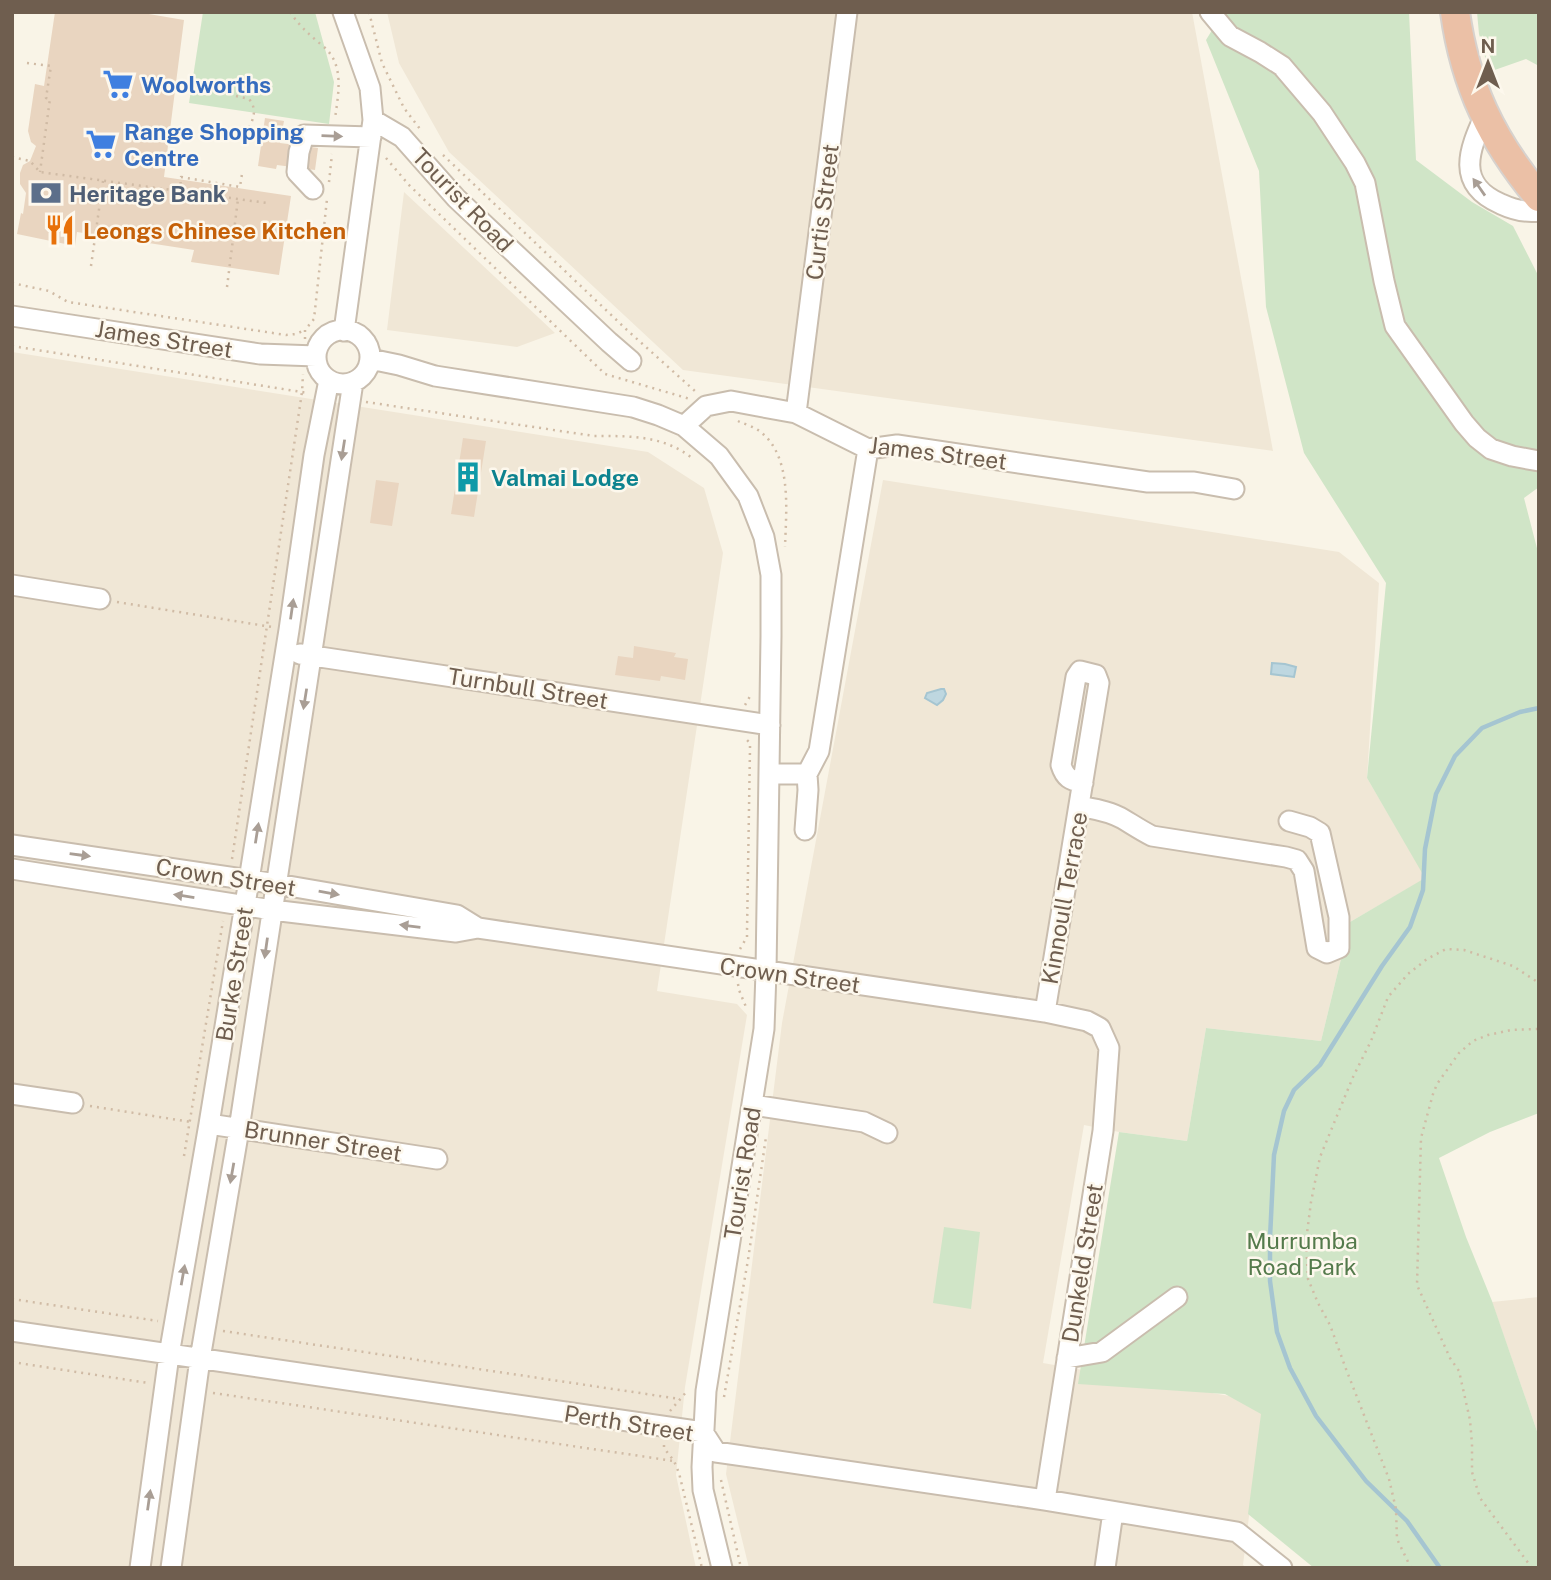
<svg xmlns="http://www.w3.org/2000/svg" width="1551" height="1580" font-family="'Public Sans',sans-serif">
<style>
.residential{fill:#f0e7d6}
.green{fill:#d0e5c7}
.water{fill:#bed7e0;stroke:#a5c5d1;stroke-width:2}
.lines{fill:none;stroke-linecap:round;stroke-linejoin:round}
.stream{stroke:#a5c5d1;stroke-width:4.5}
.building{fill:#e9d5c0}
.minor-casing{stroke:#c9bdae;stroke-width:23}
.highway-casing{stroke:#d7d2ce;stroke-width:32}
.path{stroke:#d0bba5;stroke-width:2.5;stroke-dasharray:2 5;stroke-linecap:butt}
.minor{stroke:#fff;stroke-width:19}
.highway{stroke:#ebc0a6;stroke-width:28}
.oneway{fill:#a99e95}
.labels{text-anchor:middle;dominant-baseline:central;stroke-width:5;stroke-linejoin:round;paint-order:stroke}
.shop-label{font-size:23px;font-weight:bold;fill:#366cbe;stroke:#fdf8ed;text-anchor:start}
.service-label{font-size:23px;font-weight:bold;fill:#4e5e75;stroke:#fdf8ed;text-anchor:start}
.street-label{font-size:23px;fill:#6f5e4f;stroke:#fdf8ed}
.food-label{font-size:23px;font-weight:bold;fill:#c56008;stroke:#fdf8ed;text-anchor:start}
.culture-label{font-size:23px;font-weight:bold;fill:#0d838f;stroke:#fdf8ed;text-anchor:start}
.park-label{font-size:23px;fill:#547a4b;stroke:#fdf8ed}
</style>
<rect width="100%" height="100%" fill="#f9f4e7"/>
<path class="residential" d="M387,12H1192L1273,451L683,370L449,152L399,63Z
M404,192L555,333L517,347L387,330Z
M12,352L648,452L704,488L723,553L657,991L737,1004L747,1015L685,1387L676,1475L696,1568H12Z
M883,480L1339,552L1379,583L1367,778L1426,878L1350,922L1321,1041L1206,1028L1187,1141L1119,1132L1084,1125L1043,1363L1263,1402L1243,1565L1247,1568H749L726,1474L782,1023Z
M1539,1297V1437L1492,1302Z"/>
<path class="green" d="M203,12H315L334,82L329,124L189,103Z
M1223,12H1409L1416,160L1472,202L1513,226L1539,277V487L1524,498L1539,556V1113L1490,1132L1439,1158L1466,1237L1492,1301L1539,1437V1568H1314L1248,1514L1261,1414L1225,1394L1078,1384L1119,1132L1187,1141L1206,1028L1321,1041L1350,922L1425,878L1367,778L1386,583L1304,453L1266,307L1259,171L1206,40Z
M1477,12H1539V66L1526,59L1489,72L1479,34Z
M944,1227L980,1232L971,1309L933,1303Z"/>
<path class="water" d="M1272,663L1285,664L1296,667L1294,677L1271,674Z
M941,689H944L946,694L943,700L937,705L925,698L927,693Z"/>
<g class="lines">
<path class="stream" d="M1440,1568L1407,1521L1366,1481L1316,1416L1290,1368L1277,1332L1270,1281V1238L1274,1155L1284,1111L1294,1090L1320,1065L1382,966L1410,927L1423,890L1425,849L1436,794L1455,756L1482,728L1520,712L1539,708"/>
</g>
<path class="building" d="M55,12H137L184,20L164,177L291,196L279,275L191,262L194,250L77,232L75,246L17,234L21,213L23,214L26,193L20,184V173L23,165L30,161L36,146L31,142L28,131L35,84L44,86Z
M265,118L284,121L280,143L318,148L315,170L277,165L276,169L258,166Z
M463,438L486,441L474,517L451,514Z
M376,480L399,483L392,526L370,523Z
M634,646L676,653L674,657L688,659L685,680L661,676L660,681L615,675L618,656L633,658Z"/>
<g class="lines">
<g class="minor-casing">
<path id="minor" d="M343,12L370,88L373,120L344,331
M1210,12L1230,36L1260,52L1282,66L1322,113L1355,163L1365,183L1384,281L1395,326L1464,423L1477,438L1491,449L1512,456L1539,461
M1485,115C1469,150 1455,184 1501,204C1514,210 1525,213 1539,211
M373,120L402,137L456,198L609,342L631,361
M313,189L297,172L299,152L304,135L371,137
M12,316L260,354L316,356
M316 357a27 27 0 1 1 54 0a27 27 0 1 1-54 0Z
M370,359L399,365L435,376L633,407L658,415L684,426L719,456L748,496L764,537L771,575V636L766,972L764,1029L706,1391L702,1467L703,1490L722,1568
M796,413L847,12
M684,426L706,406L731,401L796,413L868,449L897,445L1148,482H1194L1234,489
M12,585L100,599
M300,654L770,725
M769,774H807L819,751L868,449
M1079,806C1094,809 1110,811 1123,819C1133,825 1142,831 1152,836L1286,857L1297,860L1304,871L1317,948L1327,953L1339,948V917L1320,833L1310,827L1289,821
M805,830L808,790L807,774
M12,845L277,884L457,915L478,928
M12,869L272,910L456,932L478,928L1045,1012L1087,1021L1100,1028L1109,1048L1103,1131L1045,1500
M1045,1012L1099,683L1096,675L1080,671L1076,677L1061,765C1065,778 1070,780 1083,783
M12,1094L73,1103
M753,1105L864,1122L887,1133
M209,1124L437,1159
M12,1331L703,1432L716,1452L1045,1500L1237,1532L1282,1568
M1067,1358L1102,1352L1177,1297
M140,1568L169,1355L209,1124L249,880L289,630L314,455L329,380
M171,1568L200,1359L239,1129L353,382
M1105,1568L1113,1512"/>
</g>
<g class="highway-casing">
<path id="highway" d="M1455,12C1465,85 1492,141 1539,197"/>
</g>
<path class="path" d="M290,12C300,27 311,36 324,47C345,65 338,95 335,119
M369,12L382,63L404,108L420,129
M27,63L51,66L46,98L50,99L40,172
M236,96L249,99C258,110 253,120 247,132
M443,155L627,330L696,392
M12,157L30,161L40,172L267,203
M386,158L409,185L605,374L690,399
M329,182L332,154
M180,191L181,177L240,187L242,174
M91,266L103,181
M12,283L49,291L68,302L286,335L296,334L305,330
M227,287L238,199
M305,339V330L314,319L327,199
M12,346L308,393
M366,402L594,436C629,436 663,435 692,458
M738,421C744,424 752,426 758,430C793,454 786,511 785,547
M117,602L272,627
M745,705L752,693
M232,859L302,392L303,374
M740,949L747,937V931L750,748V743L746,739
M738,984L739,990L746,1007
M90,1106L191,1122
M184,1156L223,921
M12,1299L158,1321
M223,1331L680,1399
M12,1362L148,1383
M213,1393L674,1461
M724,1397L748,1260L766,1137
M670,1411L688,1390
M664,1445V1448L674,1461L679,1473L702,1568
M721,1480L741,1568
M1411,1568L1397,1539L1396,1509L1389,1479L1346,1369L1330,1325L1318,1303L1308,1279L1306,1241L1311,1202L1320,1157L1353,1077L1371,1041L1388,997L1408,974L1427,959L1446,949L1464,950L1513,966L1539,983
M1532,1568L1480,1498L1472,1472V1444L1470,1420L1459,1371L1450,1358L1417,1285L1421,1138L1433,1094L1437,1084L1459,1053L1473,1041L1488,1035L1511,1030L1539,1029"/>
<use href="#minor" class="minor"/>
<use href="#highway" class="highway"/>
</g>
<defs><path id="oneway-solid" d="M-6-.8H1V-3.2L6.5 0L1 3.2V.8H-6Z" transform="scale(1.75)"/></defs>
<g class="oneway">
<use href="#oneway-solid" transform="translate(332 136) rotate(2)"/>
<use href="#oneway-solid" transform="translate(1479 187) rotate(-125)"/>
<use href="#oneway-solid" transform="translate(343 450) rotate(99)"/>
<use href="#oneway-solid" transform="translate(292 609) rotate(-82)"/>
<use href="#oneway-solid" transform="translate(305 699) rotate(99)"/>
<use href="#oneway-solid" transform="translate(257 833) rotate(-81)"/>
<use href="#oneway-solid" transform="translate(80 855) rotate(8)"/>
<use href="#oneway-solid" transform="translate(329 893) rotate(10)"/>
<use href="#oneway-solid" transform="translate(184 896) rotate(-171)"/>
<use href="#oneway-solid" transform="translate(410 926) rotate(-173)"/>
<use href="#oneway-solid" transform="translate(266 948) rotate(98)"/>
<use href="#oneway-solid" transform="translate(232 1173) rotate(100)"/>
<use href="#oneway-solid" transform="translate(183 1275) rotate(-80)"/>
<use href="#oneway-solid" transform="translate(149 1500) rotate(-82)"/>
</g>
<defs>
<g id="supermarket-bare" transform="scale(2.415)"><path d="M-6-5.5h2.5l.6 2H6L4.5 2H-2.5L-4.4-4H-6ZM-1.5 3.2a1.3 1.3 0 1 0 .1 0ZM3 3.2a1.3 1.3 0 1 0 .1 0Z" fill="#3f7fe0" stroke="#fdf8ed" stroke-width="2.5" paint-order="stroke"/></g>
<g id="bank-bare" transform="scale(2.415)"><path d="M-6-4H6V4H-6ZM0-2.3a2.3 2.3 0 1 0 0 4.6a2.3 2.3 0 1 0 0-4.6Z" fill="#5c6f8a" stroke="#fdf8ed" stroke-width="2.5" paint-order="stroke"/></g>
<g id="restaurant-bare" transform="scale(2.415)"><path d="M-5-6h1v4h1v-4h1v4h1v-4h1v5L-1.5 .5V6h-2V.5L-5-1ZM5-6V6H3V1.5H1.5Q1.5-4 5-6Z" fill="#e8710a" stroke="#fdf8ed" stroke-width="2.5" paint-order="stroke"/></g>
<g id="building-bare" transform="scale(2.415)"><path d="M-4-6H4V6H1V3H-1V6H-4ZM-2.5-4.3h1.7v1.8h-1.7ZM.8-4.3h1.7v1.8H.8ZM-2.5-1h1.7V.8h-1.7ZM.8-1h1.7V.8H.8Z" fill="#0f9aa8" stroke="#fdf8ed" stroke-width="2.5" paint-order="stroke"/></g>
</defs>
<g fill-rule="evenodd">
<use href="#supermarket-bare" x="118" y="84"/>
<use href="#supermarket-bare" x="101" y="144"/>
<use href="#bank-bare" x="46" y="193"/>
<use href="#restaurant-bare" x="60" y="230"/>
<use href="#building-bare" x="468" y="477"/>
</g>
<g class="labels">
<g class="shop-label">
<text x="141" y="84">Woolworths</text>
<text x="124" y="131">Range Shopping<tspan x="124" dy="26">Centre</tspan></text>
</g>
<g class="service-label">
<text x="69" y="193">Heritage Bank</text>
</g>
<g class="street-label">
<text transform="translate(463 200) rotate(46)">Tourist Road</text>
<text transform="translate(822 212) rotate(-83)">Curtis Street</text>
<text transform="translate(164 339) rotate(9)">James Street</text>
<text transform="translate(938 453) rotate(7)">James Street</text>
<text transform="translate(528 688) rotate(9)">Turnbull Street</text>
<text transform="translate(226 877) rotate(9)">Crown Street</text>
<text transform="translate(1064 898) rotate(-80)">Kinnoull Terrace</text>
<text transform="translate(234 974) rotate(-81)">Burke Street</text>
<text transform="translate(790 975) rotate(8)">Crown Street</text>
<text transform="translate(323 1141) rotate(9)">Brunner Street</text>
<text transform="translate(742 1173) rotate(-81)">Tourist Road</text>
<text transform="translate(1082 1263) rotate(-81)">Dunkeld Street</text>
<text transform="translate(629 1423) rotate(9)">Perth Street</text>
</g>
<g class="food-label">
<text x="83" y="230">Leongs Chinese Kitchen</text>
</g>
<g class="culture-label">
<text x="491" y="477">Valmai Lodge</text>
</g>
<g class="park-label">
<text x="1302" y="1240">Murrumba<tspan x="1302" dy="26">Road Park</tspan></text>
</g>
</g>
<rect width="1551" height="1580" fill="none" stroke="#6f5e4f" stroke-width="28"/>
<g transform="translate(1488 63)" stroke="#fdf8ed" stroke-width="5" paint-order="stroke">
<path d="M0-5L12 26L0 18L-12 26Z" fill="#6f5e4f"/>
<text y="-10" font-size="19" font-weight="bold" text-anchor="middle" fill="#6f5e4f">N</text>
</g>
</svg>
